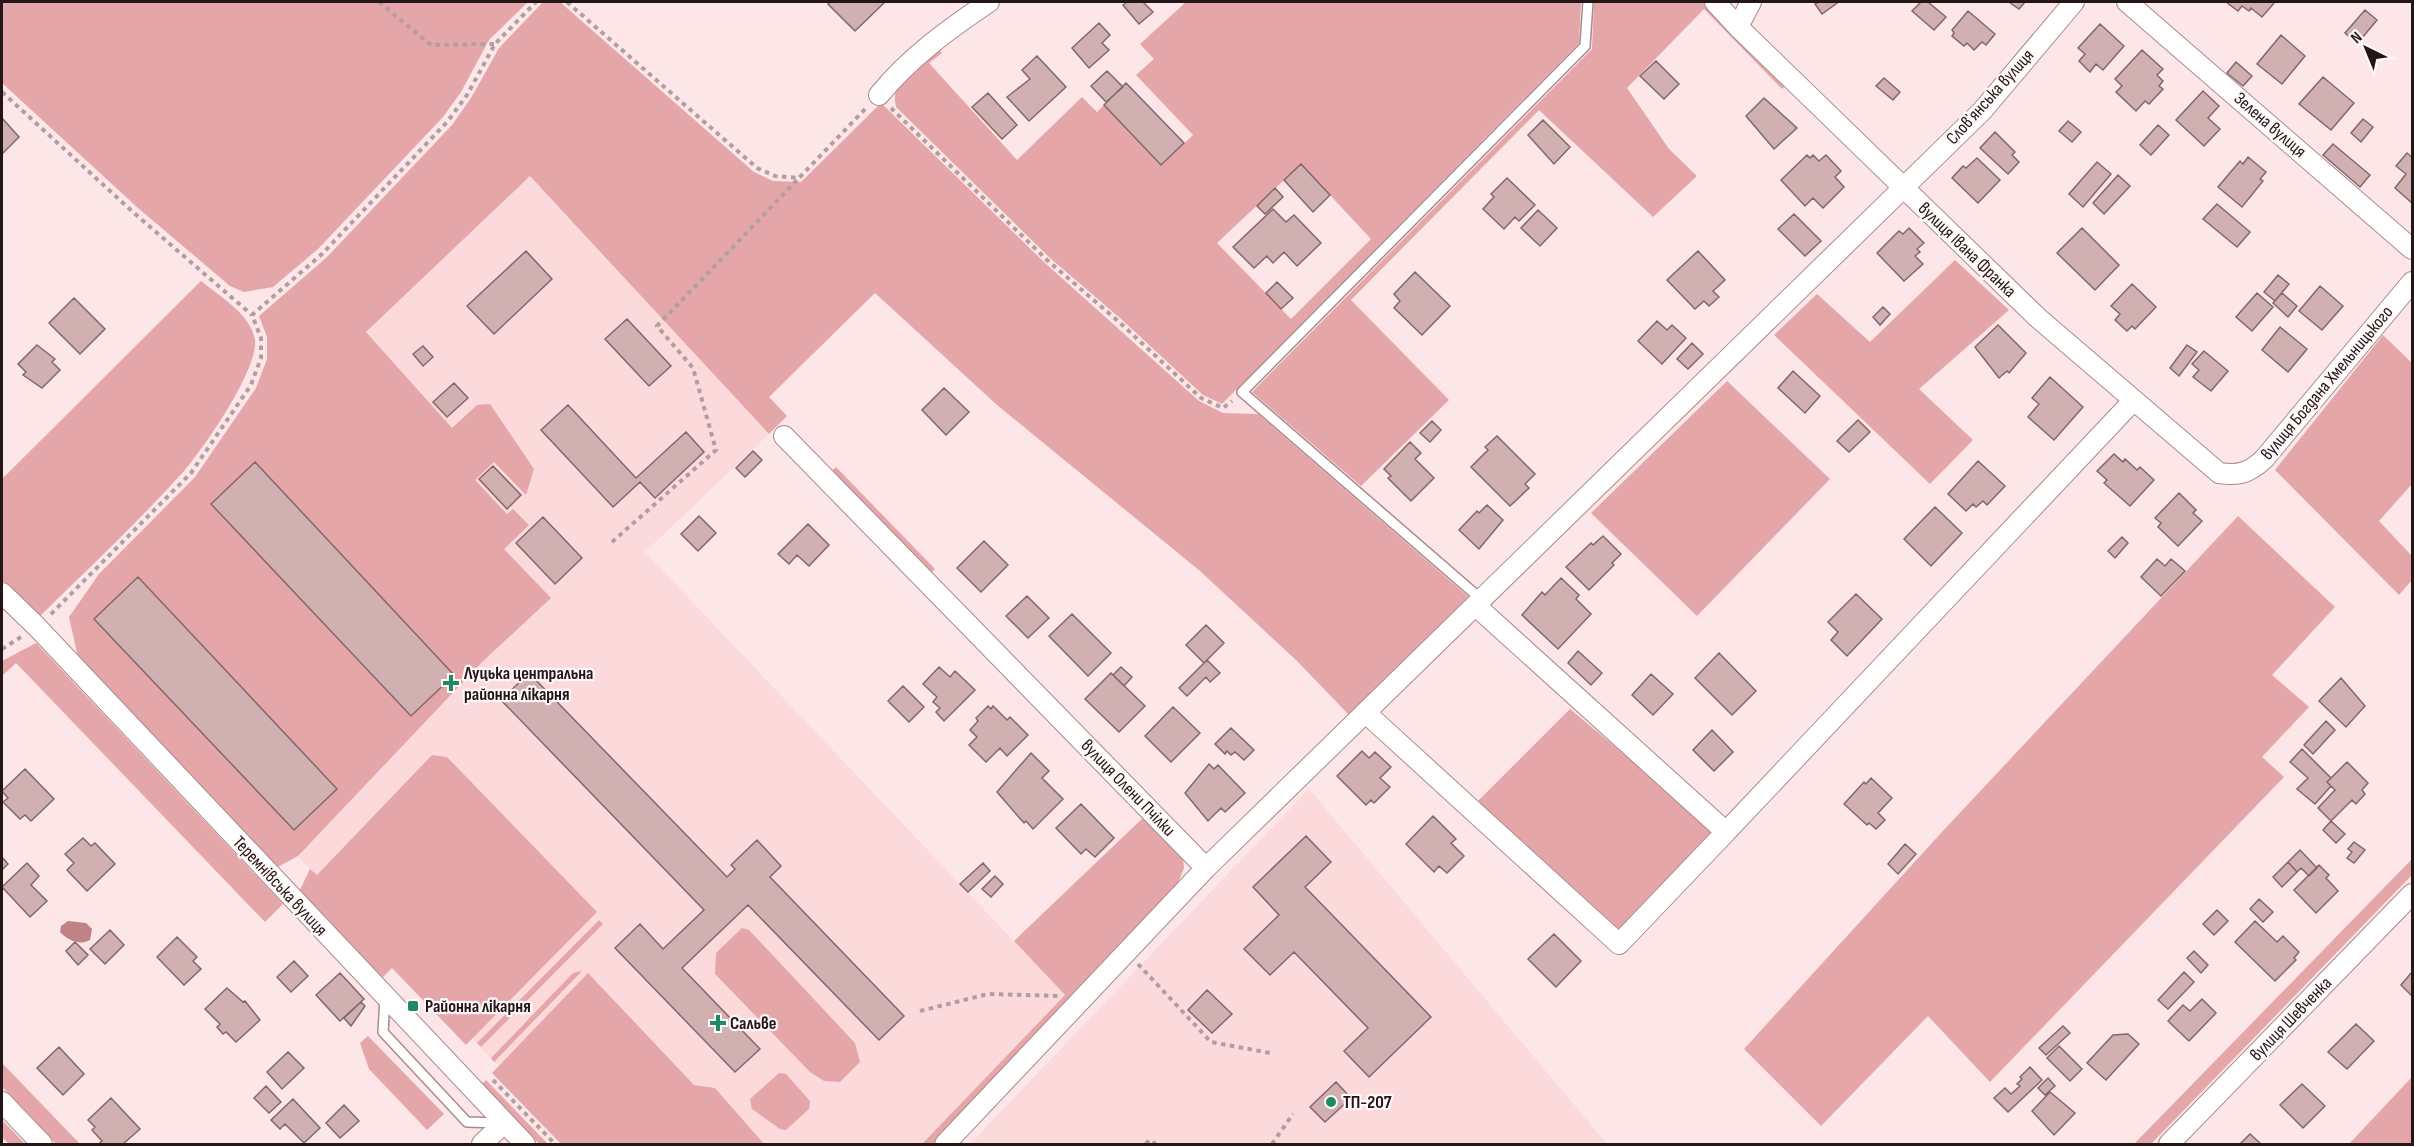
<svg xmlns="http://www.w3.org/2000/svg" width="2414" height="1146" font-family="'Sofia Sans Condensed',sans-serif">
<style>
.built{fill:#fcdadb}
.green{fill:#e5a6aa;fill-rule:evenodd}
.water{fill:#c18286}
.building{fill:#d1b0b1;stroke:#846768;stroke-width:1.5}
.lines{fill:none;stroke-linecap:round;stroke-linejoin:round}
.service-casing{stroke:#aa8a8b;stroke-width:12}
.minor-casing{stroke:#aa8a8b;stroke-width:22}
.path{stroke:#b19e9f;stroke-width:4;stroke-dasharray:4.5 4.5;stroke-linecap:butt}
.service{stroke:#fff;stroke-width:9}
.minor{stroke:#fff;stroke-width:20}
.poi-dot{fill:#1f8865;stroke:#fff7f8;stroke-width:2}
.labels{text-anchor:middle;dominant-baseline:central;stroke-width:4.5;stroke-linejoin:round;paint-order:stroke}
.street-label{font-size:18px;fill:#221617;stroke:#fff7f8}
.poi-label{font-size:18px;font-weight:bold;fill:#221617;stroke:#fff7f8;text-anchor:start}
</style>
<rect width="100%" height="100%" fill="#fce6e7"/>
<path class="built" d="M530,175L769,434L645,552L1065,995L922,1144H573L69,617Z
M1309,789L1607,1144H970Z"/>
<path class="green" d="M2,2H528L489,40L461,92L443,117L318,249L273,287L244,292L230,286L138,208L2,83Z
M543,2H560L754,172L773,181L801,182L881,103L1045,263L1199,401L1223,413L1258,414L1472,600L1352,718L1296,660L1200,571L997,405L875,293L769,397L787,416L769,434L530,176L366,332L452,428L477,405L490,404L534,469L526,495L494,462L475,480L507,514L513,509L529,525L504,549L551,598L482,662L298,856L274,869L79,662L69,617L99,574L195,477L256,388L267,359V337L259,316L326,258L452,125L471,98L499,48Z
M1186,2H1581L1579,43L1222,404L1203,395L1120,318L1050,258L896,107C889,80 918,64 936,47L942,53L929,63L1017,160L1082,97L1097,112L1104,105L1162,165L1193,135L1136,75L1154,59L1140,44ZM1301,164L1371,239L1291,319L1217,243Z
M1594,2H1709L1786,85L1782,89L1704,9L1627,88L1669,149L1697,176L1653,217L1539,110L1351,300L1449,400L1361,486L1252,392L1592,49Z
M1955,260L2009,310L1919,389L1973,440L1930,484L1774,335L1817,294L1870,342Z
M201,281C219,296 251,314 255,340C258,370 204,448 184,471C138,522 87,570 38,618L2,580V479Z
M2383,335L2412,363V484L2379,521L2412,556V580L2399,595L2275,470Z
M1727,381L1830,479L1697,616L1591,513Z
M836,467L935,569L927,576L828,475Z
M2238,516L2335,607L2272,675L2309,707L2262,757L2284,777L1990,1082L1928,1016L1821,1126L1744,1049L1941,833Z
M36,643L283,904L265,922L16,663L2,676V661Z
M1570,709L1716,831L1620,931L1477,802Z
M432,755L447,757L597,912L466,1045L392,968L380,980L298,894L310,869L317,875Z
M1146,815L1183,858L1184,868L1178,883L1135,935L937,1144H922L1065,995L1014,941Z
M2412,859V875L2151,1144H2134Z
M599,920L603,924L481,1047L477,1043Z
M742,928L749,930L855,1043L860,1062L840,1082L824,1081L810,1072L715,974L716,953Z
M582,971L494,1062L491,1058L573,973Z
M588,973L694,1085L715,1088L764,1144H561L492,1073Z
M368,1036L444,1114L427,1130L369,1069L360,1043Z
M2,1063L80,1144H56L2,1087Z
M779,1073L786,1074L810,1101L809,1109L786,1130L780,1129L752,1109L750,1099Z
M2412,1077V1144H2349Z
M486,1080L548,1144H539L482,1084Z
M2,1120L25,1144H9L2,1137Z"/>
<path class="water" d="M68,921L86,923L92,929L90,940C80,946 67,940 60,932L61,926Z"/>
<path class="building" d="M831,2H885L855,31L828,4Z
M1127,2H1143L1153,12L1139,24L1123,5Z
M1819,2H1835L1837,3L1822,14L1815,4Z
M1921,2H1928L1946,17L1934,30L1912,11Z
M2009,2H2025L2019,9Z
M2226,2H2275L2262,17L2251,8L2249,11L2242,6L2238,11Z
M2365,10L2377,20L2357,44L2345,33Z
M1968,11L1995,34L1986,45L1982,42L1974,50L1967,43L1964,46L1952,36L1954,33L1952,30Z
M1099,23L1110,35L1102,43L1109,50L1089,68L1072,48Z
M2100,24L2124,46L2103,70L2096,64L2090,72L2079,61L2085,54L2078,48Z
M2281,35L2305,56L2282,84L2257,64Z
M2142,50L2163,69L2157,75L2163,81L2159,86L2163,89L2149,104L2145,101L2136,111L2116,92L2122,86L2115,79Z
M1037,56L1066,87L1029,121L1007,97L1030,79L1022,70Z
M1656,61L1679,84L1664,99L1640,76Z
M2236,62L2252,76L2243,86L2227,73Z
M1107,71L1123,87L1106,102L1091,86Z
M2323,77L2354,103L2331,130L2299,104Z
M1884,78L1900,92L1893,100L1876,86Z
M1126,83L1184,143L1161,165L1104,105Z
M2203,91L2219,106L2208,118L2220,129L2204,146L2176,120Z
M988,93L1017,125L1002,139L972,107Z
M1764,98L1797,128L1774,149L1746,116Z
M2,118L19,137L2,154Z
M2363,119L2373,127L2361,142L2351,133Z
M1543,120L1570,147L1554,164L1528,135Z
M2068,121L2081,132L2072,142L2059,131Z
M2158,125L2169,135L2151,155L2140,145Z
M1995,132L2015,152L2012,155L2019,162L2008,174L1980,148Z
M2333,144L2370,175L2360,187L2323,155Z
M2407,153L2412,157V203L2395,188L2406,174L2396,166Z
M1807,155L1810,158L1813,155L1819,161L1826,155L1841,171L1835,177L1844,187L1823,208L1813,198L1805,206L1781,180Z
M2248,157L2266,172L2260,179L2263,181L2242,207L2218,187L2240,161L2243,164Z
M1977,158L2000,180L1978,203L1952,178L1963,166L1966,168Z
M2097,162L2111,174L2083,207L2069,194Z
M1301,164L1330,195L1313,212L1284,180Z
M2118,175L2130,186L2104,214L2093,203Z
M1507,178L1535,205L1519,221L1515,217L1504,229L1483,209L1494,197L1491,194Z
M1275,188L1283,197L1265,214L1257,206Z
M2217,204L2250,232L2237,247L2203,219Z
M1273,209L1286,222L1294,215L1321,243L1297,266L1284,252L1273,263L1267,256L1254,268L1233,247Z
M1538,210L1557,228L1540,246L1521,228Z
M1794,214L1821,241L1805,256L1778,229Z
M1909,228L1924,243L1917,249L1920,252L1915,256L1923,264L1904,281L1877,253L1899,231L1903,234Z
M2082,228L2119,265L2095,290L2057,253Z
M526,251L552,279L494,334L467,306Z
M1698,251L1725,280L1713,291L1719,297L1709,306L1704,301L1695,309L1667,280Z
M1415,272L1450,306L1422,335L1394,308L1400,301L1394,294Z
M2278,275L2289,284L2275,301L2264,292Z
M1277,282L1293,298L1281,309L1266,293Z
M2132,284L2156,307L2135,329L2132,326L2127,331L2115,320L2120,314L2111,306Z
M2320,286L2343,306L2322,330L2299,311Z
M2257,293L2273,307L2252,331L2236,317Z
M2282,293L2297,306L2288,317L2273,303Z
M74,298L105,329L80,354L49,323Z
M1883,307L1890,314L1880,325L1873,317Z
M627,319L671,366L649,386L605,339Z
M1657,321L1667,330L1672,325L1686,338L1662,364L1638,341Z
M1998,325L2026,353L2009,373L2007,371L1999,378L1975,347Z
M2280,327L2307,349L2288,372L2262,350Z
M1692,343L1703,354L1688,369L1677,359Z
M37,345L55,359L52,362L60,370L42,388L23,375L26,372L18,364Z
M2187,345L2197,352L2179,376L2170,368Z
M423,346L433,357L423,366L413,354Z
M2204,351L2228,371L2211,391L2193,377L2199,370L2192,364Z
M1793,371L1820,396L1805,413L1778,388Z
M2050,377L2083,407L2054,440L2028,417L2039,404L2032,398Z
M454,383L468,398L447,417L433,402Z
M944,388L969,412L946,435L922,410Z
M568,405L636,478L686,432L704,452L655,498L640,482L613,507L541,430Z
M1858,420L1870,432L1849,452L1837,441Z
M1432,421L1441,430L1430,442L1420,433Z
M1497,436L1535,474L1525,484L1529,488L1510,506L1471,467L1488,450L1485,447Z
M1410,442L1421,453L1415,459L1434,478L1411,501L1388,478L1391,476L1384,469Z
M753,451L762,460L745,477L736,468Z
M2114,454L2123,462L2125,459L2137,470L2140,467L2154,480L2130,506L2104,483L2107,480L2097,471Z
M1978,461L2005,486L1987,505L1983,501L1976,507L1973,504L1966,511L1948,494Z
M255,462L454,675L411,716L211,504Z
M493,466L521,495L507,509L479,479Z
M2179,493L2196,510L2193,513L2202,521L2178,546L2158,527L2161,523L2155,518Z
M1487,505L1503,520L1479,549L1459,530L1477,511L1479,513Z
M1935,507L1962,533L1931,566L1904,539Z
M699,516L716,533L698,551L681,534Z
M543,517L582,558L555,584L516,543Z
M808,524L829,545L809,566L797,555L789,564L778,554Z
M1603,536L1621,554L1612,563L1614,565L1589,590L1566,567L1591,543L1593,545Z
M2122,537L2128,543L2115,558L2108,551Z
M984,541L1008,565L981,592L957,568Z
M2157,559L2165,566L2171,559L2185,571L2161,596L2141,577Z
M138,577L337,789L294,830L94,619Z
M1561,578L1579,595L1576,599L1591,614L1558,649L1522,615L1542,592L1545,595Z
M1856,594L1882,619L1847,656L1831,640L1838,632L1828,622Z
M1027,596L1049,618L1028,638L1006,616Z
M1072,614L1111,653L1088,676L1049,636Z
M1206,625L1224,643L1204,663L1186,645Z
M1578,651L1602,673L1591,685L1568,663Z
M1719,653L1756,691L1732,715L1695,678Z
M1207,660L1220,673L1210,682L1206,677L1187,696L1179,688Z
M939,667L950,677L955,671L975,690L944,721L936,712L940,708L933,702L937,697L923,684Z
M1121,667L1132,677L1124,686L1113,675Z
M529,673L727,877L735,869L731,865L757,840L781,866L770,877L904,1016L879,1040L748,905L682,968L760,1049L735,1072L615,948L640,924L663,949L704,910L501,700Z
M1111,673L1145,706L1119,732L1085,699Z
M1651,674L1673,694L1653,715L1632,695Z
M2341,678L2365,706L2346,727L2319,701Z
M903,686L924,707L909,722L888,701Z
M988,706L991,709L993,706L1007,720L1010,717L1028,735L1007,756L1000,748L986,762L969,745L977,737L970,730L978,721L976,718Z
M1173,707L1200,733L1171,762L1145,736Z
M2326,721L2335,730L2313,754L2304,745Z
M1231,728L1254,750L1244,760L1235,752L1231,755L1227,751L1225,754L1215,744Z
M1712,730L1733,752L1714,771L1693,750Z
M2302,749L2331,778L2327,782L2331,786L2315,804L2297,789L2308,778L2290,762Z
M1362,751L1369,758L1375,752L1391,767L1380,778L1390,787L1374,803L1371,800L1366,805L1337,776Z
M1031,753L1049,771L1042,778L1063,799L1033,829L1026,821L1024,823L997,792Z
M2347,762L2368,783L2362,790L2365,794L2356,804L2352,800L2331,821L2318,808L2335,790L2327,782Z
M1209,764L1214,769L1218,765L1245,793L1225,812L1221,808L1208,821L1185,793Z
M25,769L54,799L31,821L25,815L20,819L3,802L8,798L2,791Z
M1871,778L1892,798L1878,813L1885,820L1876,829L1869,823L1867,825L1844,804L1864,782L1866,784Z
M1081,804L1114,838L1095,857L1086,849L1081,854L1056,828Z
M1433,816L1456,839L1451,843L1464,856L1447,873L1439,866L1434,872L1406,844Z
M2331,821L2345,834L2336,843L2323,830Z
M1306,836L1331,862L1305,887L1431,1017L1369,1077L1344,1051L1368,1028L1294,952L1270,975L1244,949L1279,915L1253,887Z
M83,838L91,846L95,843L115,864L87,891L67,870L74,863L65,854Z
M2354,842L2365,850L2354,863L2347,858L2352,852L2348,849Z
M1905,844L1916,854L1898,874L1888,864Z
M2300,850L2317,868L2309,876L2301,868L2297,872L2288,862Z
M2,857L8,864L2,870Z
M2288,862L2297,872L2282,887L2273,877Z
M27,863L39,876L31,885L47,901L30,917L2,887Z
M983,863L990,871L968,892L960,884Z
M2319,865L2329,875L2326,878L2338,891L2316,913L2294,890Z
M995,876L1003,884L991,897L982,889Z
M2259,899L2273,912L2263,922L2250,909Z
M2217,910L2228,921L2214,935L2203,924Z
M2255,921L2277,942L2283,936L2299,952L2294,958L2296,960L2275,981L2235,942Z
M110,930L124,945L105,964L90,949Z
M1554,934L1581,961L1556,987L1528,959Z
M177,937L197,957L193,961L201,969L184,985L157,957Z
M75,942L88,955L78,965L66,951Z
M2194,951L2208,965L2201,973L2187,958Z
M294,961L308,976L291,992L277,977Z
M2184,972L2194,982L2168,1009L2158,1000Z
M2412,972V996L2401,985Z
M340,973L364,999L340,1021L316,995Z
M227,988L243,1002L245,1001L260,1020L236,1042L226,1032L223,1034L217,1027L220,1024L205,1009Z
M1207,990L1232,1014L1212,1033L1188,1010Z
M2202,999L2216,1013L2189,1041L2168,1021L2183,1005L2190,1011Z
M361,1002L365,1006L351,1026L344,1018Z
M2356,1024L2374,1041L2347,1069L2328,1052Z
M2063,1026L2070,1033L2046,1055L2039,1048Z
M2128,1034L2139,1044L2106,1080L2087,1063L2113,1035Z
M2059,1046L2082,1069L2070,1081L2047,1058Z
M59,1047L84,1074L63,1095L37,1068Z
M288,1052L304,1068L282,1089L267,1072Z
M2030,1067L2042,1080L2008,1112L1994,1098L2005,1088L2011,1094L2020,1086L2017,1084L2022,1079L2020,1077Z
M2048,1078L2055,1086L2045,1095L2038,1088Z
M1336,1082L1351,1098L1325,1122L1310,1107Z
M2302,1084L2325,1106L2303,1128L2280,1105Z
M266,1086L281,1102L269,1113L254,1098Z
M2050,1092L2075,1113L2054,1135L2032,1111Z
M111,1098L140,1129L123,1144H99L102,1141L92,1130L95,1127L88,1120Z
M293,1099L320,1128L304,1143L285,1124L280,1129L271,1120Z
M344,1105L359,1121L340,1138L326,1123Z
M2250,1134L2261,1144H2240Z"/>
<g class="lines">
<g class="service-casing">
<path id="service" d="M1482,600L1242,392L1585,46L1588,2
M385,998L383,1032L467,1122L500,1123"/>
</g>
<g class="minor-casing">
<path id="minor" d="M1715,2L1738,27L2037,317L2219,473C2239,476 2249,473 2264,459L2412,282
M2127,2L2412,249
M1738,27L1751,2
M879,95C910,57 949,29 989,2
M784,436L1206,868
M2,593L37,627L525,1144
M1476,606L1726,832L2133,401
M1367,714L1619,944L1726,832
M2,1102L42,1144
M482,1144L504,1123
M945,1144L1206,868L1982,111L2074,2
M2169,1144L2412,894"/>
</g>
<path class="path" d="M379,2L431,45L494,44
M567,2L757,168L775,176L799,178L867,107
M2,92L134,213L252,315
M891,108L1047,260L1118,321L1201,398L1223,408L1232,401
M612,542L716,450L693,368L657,326L799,178
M51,614L191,473L251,385L261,358V338L252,315L322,254L448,121L467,95L495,44L536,2
M2,649L21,637
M1138,964L1211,1042L1270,1053
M920,1011L988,994L1061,996
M493,1080L555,1144
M1146,1144L1149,1140L1156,1144
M1272,1144L1293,1114"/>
<use href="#service" class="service"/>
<use href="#minor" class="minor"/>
</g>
<g class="poi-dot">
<path d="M448 674h6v6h6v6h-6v6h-6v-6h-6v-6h6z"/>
<rect x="407" y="1000" width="12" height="12" rx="3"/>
<path d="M715 1014h6v6h6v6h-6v6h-6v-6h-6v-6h6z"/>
<circle cx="1331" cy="1102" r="6"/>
</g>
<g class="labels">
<g class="street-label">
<text transform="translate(1990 97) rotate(-48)">Словʼянська вулиця</text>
<text transform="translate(2270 125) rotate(41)">Зелена вулиця</text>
<text transform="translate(1967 250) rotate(44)">вулиця Івана Франка</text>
<text transform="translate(2327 383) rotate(-50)">вулиця Богдана Хмельницького</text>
<text transform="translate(1128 788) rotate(46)">вулиця Олени Пчілки</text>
<text transform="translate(280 886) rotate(47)">Теремнівська вулиця</text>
<text transform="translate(2291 1019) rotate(-46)">вулиця Шевченка</text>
</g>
<g class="poi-label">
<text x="464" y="673">Луцька центральна<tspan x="464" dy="21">районна лікарня</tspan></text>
<text x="425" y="1006">Районна лікарня</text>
<text x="730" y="1023">Сальве</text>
<text x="1343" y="1102">ТП-207</text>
</g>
</g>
<rect width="2414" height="1146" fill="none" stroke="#221617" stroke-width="6"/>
<g transform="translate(2366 48) rotate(317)" stroke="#fff7f8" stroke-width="4.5" paint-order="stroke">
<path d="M0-4.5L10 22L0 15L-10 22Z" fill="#221617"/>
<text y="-9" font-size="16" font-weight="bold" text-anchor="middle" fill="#221617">N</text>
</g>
</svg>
